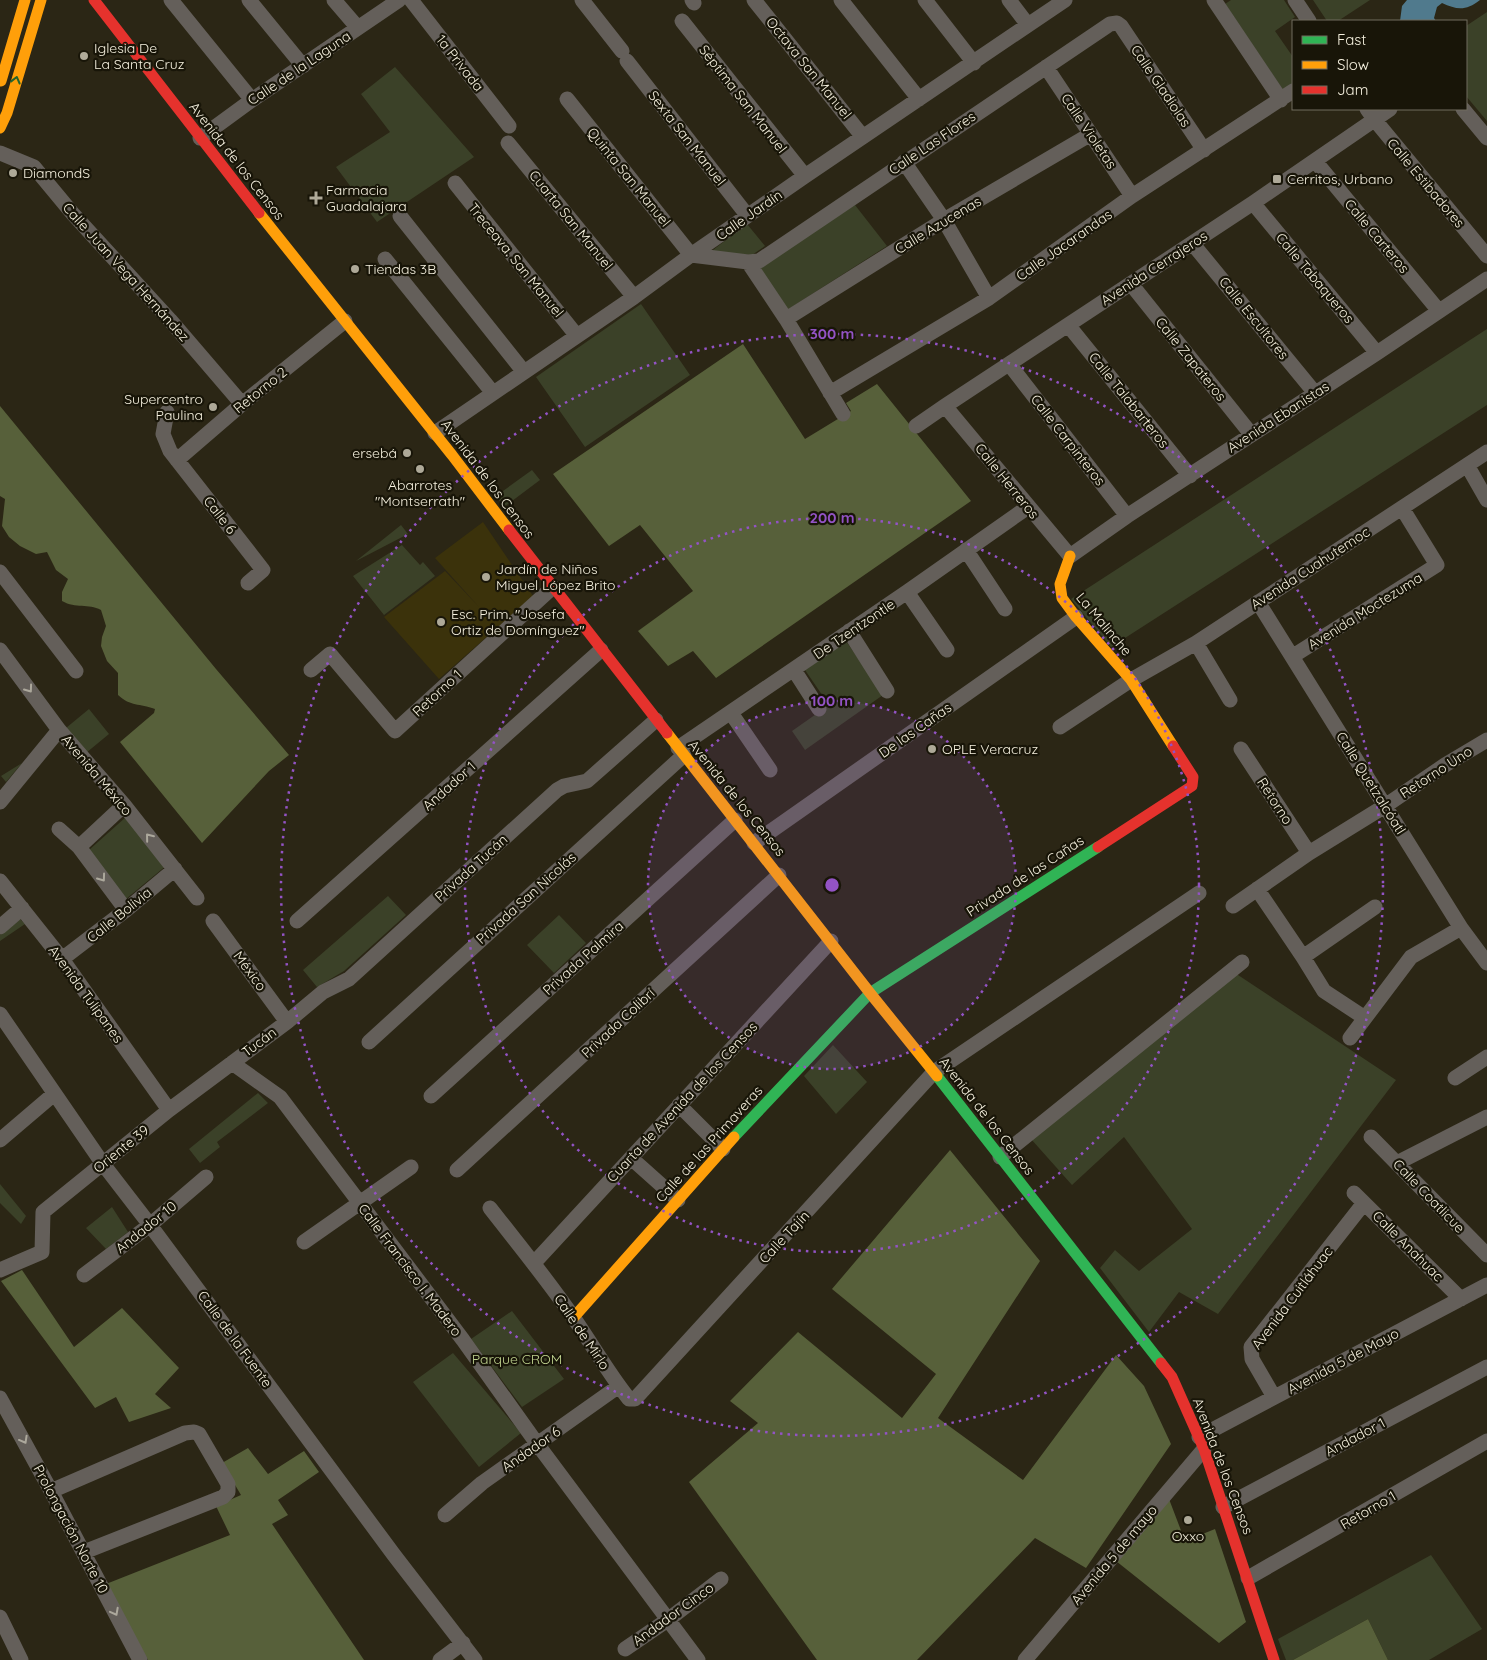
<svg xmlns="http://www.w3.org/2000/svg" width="1487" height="1660" font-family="Quicksand,sans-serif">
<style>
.built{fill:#3b320b}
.green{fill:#3b4128}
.forest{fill:#57603a}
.water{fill:#507a8d}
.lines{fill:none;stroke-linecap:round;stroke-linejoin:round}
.street{stroke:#645f5a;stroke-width:15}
.fast{stroke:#30b455;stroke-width:11}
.slow{stroke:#ff9f0a;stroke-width:11}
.jam{stroke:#e5322d;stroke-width:11}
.oneway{stroke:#24642e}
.oneway2{stroke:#aca89c}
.ring{fill:none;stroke:#9353c5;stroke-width:2.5;stroke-dasharray:2.5 5}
.poi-dot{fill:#aea998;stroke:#181508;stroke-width:2}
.labels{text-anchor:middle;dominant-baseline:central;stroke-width:4.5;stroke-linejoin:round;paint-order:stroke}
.poi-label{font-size:14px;fill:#f5f0de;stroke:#181508;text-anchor:start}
.street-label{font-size:14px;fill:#f5f0de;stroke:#181508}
.park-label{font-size:14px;fill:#c1d490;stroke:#181508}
.centre{fill:#9353c5;stroke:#181508;stroke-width:2.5}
.ring-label{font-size:15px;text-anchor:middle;font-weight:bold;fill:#9353c5;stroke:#181508;stroke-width:4.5;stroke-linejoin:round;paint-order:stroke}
</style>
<rect width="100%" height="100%" fill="#2b2615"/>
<path class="built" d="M483,522L533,596L439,679L384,617L445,571L479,607L435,558Z"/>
<path class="green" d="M1231,0H1284L1295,17L1275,31L1293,57V83L1283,90L1225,4Z
M1313,0H1370L1338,21H1327Z
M1487,12V121L1466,96V26Z
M395,67L474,157L377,222L336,167L390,132L361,94Z
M855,205L887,246L787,310L756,268Z
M747,224L765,246L752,255L709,253Z
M641,304L690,375L585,447L536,377Z
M1487,329V405L1111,647L1071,599Z
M532,470L540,480L504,507L496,496Z
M401,525L408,534L356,561Z
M402,545L420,565L423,562L435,576L384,615L353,576Z
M846,641L883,695L805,750L792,731L829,705L805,670Z
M89,709L109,734L86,753L66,728Z
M22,763L6,782L1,776Z
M126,817L167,865L126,899L89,850Z
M388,896L406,915L344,971L317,987L303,970Z
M559,915L586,943L554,973L527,945Z
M20,919L25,924L0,941V935Z
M1235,973L1396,1080L1218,1314L1179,1292L1149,1332L1100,1268L1115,1250L1139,1271L1192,1229L1124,1137L1072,1185L1031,1139Z
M833,1045L867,1082L836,1114L804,1076Z
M258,1093L268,1103L217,1142L220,1147L200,1163L189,1149Z
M0,1184L26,1216L21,1224L0,1203Z
M112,1207L128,1232L106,1249L86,1228Z
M512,1311L564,1379L522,1407L471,1339Z
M453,1353L521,1433L479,1467L413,1382Z
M1431,1555L1482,1629L1429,1660H1388L1368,1619L1293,1660H1286L1278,1639Z"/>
<path class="forest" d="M743,344L805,439L851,411L846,403L877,384L971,501L716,678L693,651L668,666L638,631L693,591L640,525L609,546L553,474Z
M0,406L216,669L289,755L269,771L202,843L120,742L154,713L155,709C139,703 131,707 118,695V673L107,661L101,646L102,637L106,626L101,610C88,603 76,609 62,601V592L68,579L56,570L47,552L36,554L20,546L9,537L2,526L5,499L0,496Z
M950,1150L1040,1261L938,1418L1023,1480L1116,1355L1144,1386L1171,1444L1086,1568L1035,1538L917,1660H817L689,1482L758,1423L730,1401L798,1332L902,1418L936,1374L832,1289Z
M22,1270L74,1347L122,1308L179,1368L155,1394L171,1408L129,1422L116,1397L95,1408L1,1281Z
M248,1448L268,1474L304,1451L319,1472L278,1500L288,1515L272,1524L364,1660H148L106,1584L230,1535L216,1506L241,1495L222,1463Z
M1169,1499L1185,1541L1215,1529L1246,1622L1219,1643L1116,1561Z
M1368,1619L1388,1660H1293Z"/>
<path class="water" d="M1407,0H1480C1466,11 1457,10 1442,3L1437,7L1434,18L1436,21H1400L1402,6Z"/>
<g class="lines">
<path class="street" d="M171,0L252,100
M249,0L303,66
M334,0L358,28
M411,0L509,126
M582,0L622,51
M692,0L694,3
M754,0L863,137
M841,0L919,99
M925,0L974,63
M1009,0L1028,25
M1214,0L1281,100
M1295,0L1309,21
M682,21L805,176
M627,61L747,215
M1046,67L1132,196
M567,99L691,255L748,262L759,261L1110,24L1117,23L1121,26L1204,150
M1367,109L1374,119L1487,256
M1463,109L1487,138
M200,138L252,100L399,0
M508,143L634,297
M0,153L34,167L73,214L170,320L242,404
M1315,161L1439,311
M904,162L944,220L989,298
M455,183L577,336
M1253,203L1377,353
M400,216L524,372
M1192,243L1315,393
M385,259L493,393
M748,262L786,319L843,414
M1131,284L1251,434
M786,319L944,220L1091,134
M1068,325L1190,476
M1009,364L1127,516
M830,393L989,298L1132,196L1293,91
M945,406L1070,556L1127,516L1377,353L1487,279
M167,412L163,434L170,451L263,570L248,583
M916,426L945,406L1253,203L1390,109
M435,433L634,297L691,255L805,176L1065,0
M177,460L242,404L345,321
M1467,465L1487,500
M966,550L1005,609
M0,572L76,671
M907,592L947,650
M1258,602L1461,928L1487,963
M849,631L887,691
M1196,643L1230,700
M0,650L59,730L124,805L197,898
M1293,656L1437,565L1402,508
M311,670L330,654L395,731L553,587
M794,670L819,709
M731,713L770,770
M1060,727L1131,680L1196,643L1487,452
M678,748L907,592L1028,507
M1241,749L1309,853
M0,802L59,730
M59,829L79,847L126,910
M754,843L1076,617
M79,847L124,805
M0,881L62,959L169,1110
M1257,889L1303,957L1375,907
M1233,906L1309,853L1385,806L1445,765L1487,740
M213,921L287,1022
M297,921L601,650
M0,927L22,908
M1303,957L1324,991L1365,1018L1411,957L1461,928
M62,959L126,910L175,869
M0,1014L103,1164L150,1225L394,1555L475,1660
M1350,1038L1365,1018
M369,1042L684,755
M232,1063L280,1097L463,1340L538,1445L698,1660
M1455,1078L1487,1057
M431,1096L735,820
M679,1105L723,1149
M1371,1137L1487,1255
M0,1140L54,1094
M1000,1157L1242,962
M631,1158L678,1200
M1397,1163L1487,1117
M457,1170L779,875
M1354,1193L1461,1299
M490,1208C518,1244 547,1279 573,1317C592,1344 608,1373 629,1399H635L934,1072L1199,893
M304,1242L411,1167
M534,1263L831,941
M0,1270L42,1252L43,1212L169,1110L287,1022L323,992L349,979L557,790L564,786L587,781L656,720
M84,1275L150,1225L206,1177
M1274,1397L1252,1359L1251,1347L1364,1203
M0,1398L51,1491L140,1660
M1199,1437L1487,1285
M51,1491L185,1433L194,1432L199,1434L228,1484V1492L223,1497L84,1552
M1223,1507L1487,1367
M445,1515L482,1483L619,1386
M1248,1578L1487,1441
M0,1617L21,1660
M625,1649L669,1619L721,1579
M440,1660L463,1643
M1025,1660L1204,1449"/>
<path class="fast" d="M937,1076L1161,1363
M734,1137L870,993L1098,847"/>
<path class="slow" d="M1,81L25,0
M0,128L7,113L41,0
M259,213L452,455L509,530
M1070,556L1060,584L1062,598L1076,617L1131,680L1173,746
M667,733L870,993L937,1076
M574,1317L734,1137"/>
<path class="jam" d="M94,0L259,213
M509,530L667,733
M1098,847L1192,786L1193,777L1173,746
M1161,1363L1172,1377L1204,1449L1274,1660"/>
</g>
<defs><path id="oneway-chevron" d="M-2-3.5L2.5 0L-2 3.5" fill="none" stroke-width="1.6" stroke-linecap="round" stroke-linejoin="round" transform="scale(1.25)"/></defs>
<use class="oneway" href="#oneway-chevron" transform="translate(16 80) rotate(-76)"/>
<g class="oneway2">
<use href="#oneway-chevron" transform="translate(29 689) rotate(54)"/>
<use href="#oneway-chevron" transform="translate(149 837) rotate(-129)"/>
<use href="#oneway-chevron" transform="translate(102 878) rotate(54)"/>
<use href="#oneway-chevron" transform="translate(24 1440) rotate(61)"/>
<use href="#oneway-chevron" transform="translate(115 1612) rotate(62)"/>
</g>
<circle cx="832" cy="885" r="184" fill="#9353c5" fill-opacity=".12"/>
<g class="ring">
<circle cx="832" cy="885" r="184"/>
<circle cx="832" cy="885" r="367"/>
<circle cx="832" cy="885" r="551"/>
</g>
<g class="poi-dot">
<circle cx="84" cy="56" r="5"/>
<circle cx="13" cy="173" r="5"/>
<rect x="1272" y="174" width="10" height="10" rx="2.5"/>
<path d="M313.5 190.5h5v5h5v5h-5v5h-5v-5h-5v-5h5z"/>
<circle cx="355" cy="269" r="5"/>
<circle cx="213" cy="407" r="5"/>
<circle cx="407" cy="453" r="5"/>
<circle cx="420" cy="469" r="5"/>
<circle cx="486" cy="577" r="5"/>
<circle cx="441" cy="622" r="5"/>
<circle cx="932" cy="749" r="5"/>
<circle cx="1188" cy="1520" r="5"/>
</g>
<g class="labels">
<g class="poi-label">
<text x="94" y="48">Iglesia De<tspan x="94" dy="16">La Santa Cruz</tspan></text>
<text x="23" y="173">DiamondS</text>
<text x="1287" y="179">Cerritos, Urbano</text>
<text x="326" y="190">Farmacia<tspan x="326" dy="16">Guadalajara</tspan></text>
<text x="365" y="269">Tiendas 3B</text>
<text x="203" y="399" text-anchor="end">Supercentro<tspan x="203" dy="16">Paulina</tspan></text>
<text x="397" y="453" text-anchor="end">ersebá</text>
<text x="420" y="485" text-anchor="middle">Abarrotes<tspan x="420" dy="16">"Montserrath"</tspan></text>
<text x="496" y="569">Jardín de Niños<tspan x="496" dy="16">Miguel López Brito</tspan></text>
<text x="451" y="614">Esc. Prim. "Josefa<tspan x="451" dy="16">Ortiz de Domínguez"</tspan></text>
<text x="942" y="749">OPLE Veracruz</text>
<text x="1188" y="1536" text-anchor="middle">Oxxo</text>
</g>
<g class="street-label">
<text transform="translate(460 63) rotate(52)">1a Privada</text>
<text transform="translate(299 68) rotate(-34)">Calle de la Laguna</text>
<text transform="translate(809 68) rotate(51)">Octava San Manuel</text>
<text transform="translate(1161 86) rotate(56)">Calle Gladiolas</text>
<text transform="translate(743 99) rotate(52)">Séptima San Manuel</text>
<text transform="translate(1089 131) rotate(56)">Calle Violetas</text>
<text transform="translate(687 138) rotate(52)">Sexta San Manuel</text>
<text transform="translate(932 143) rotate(-34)">Calle Las Flores</text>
<text transform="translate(237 161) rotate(52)">Avenida de los Censos</text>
<text transform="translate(629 177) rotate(51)">Quinta San Manuel</text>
<text transform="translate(1426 183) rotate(50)">Calle Estibadores</text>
<text transform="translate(749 215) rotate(-35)">Calle Jardín</text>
<text transform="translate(571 220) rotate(51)">Cuarta San Manuel</text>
<text transform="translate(938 225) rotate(-31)">Calle Azucenas</text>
<text transform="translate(1377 236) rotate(50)">Calle Carteros</text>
<text transform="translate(1064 245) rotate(-35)">Calle Jacarandas</text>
<text transform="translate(516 260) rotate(51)">Treceava. San Manuel</text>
<text transform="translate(1154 268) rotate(-33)">Avenida Cerrajeros</text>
<text transform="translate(126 272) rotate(48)">Calle Juan Vega Hernández</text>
<text transform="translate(1315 278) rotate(50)">Calle Tabaqueros</text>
<text transform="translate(1254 318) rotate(51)">Calle Escultores</text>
<text transform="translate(1191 359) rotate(51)">Calle Zapateros</text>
<text transform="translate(260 390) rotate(-39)">Retorno 2</text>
<text transform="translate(1129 400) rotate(51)">Calle Talabarteros</text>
<text transform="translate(1278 417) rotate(-33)">Avenida Ebanistas</text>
<text transform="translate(1068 440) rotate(52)">Calle Carpinteros</text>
<text transform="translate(488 479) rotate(53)">Avenida de los Censos</text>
<text transform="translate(1007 481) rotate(51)">Calle Herreros</text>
<text transform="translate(220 515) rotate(52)">Calle 6</text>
<text transform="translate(1310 568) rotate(-33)">Avenida Cuahutemoc</text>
<text transform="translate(1365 611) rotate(-32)">Avenida Moctezuma</text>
<text transform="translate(1104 624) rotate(50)">La Malinche</text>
<text transform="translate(854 629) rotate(-34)">De Tzentzontle</text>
<text transform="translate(437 693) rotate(-43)">Retorno 1</text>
<text transform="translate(915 730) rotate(-35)">De las Cañas</text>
<text transform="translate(1436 772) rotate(-33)">Retorno Uno</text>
<text transform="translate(97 775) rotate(50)">Avenida México</text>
<text transform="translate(1371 783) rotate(58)">Calle Quetzalcóatl</text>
<text transform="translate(449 786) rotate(-42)">Andador 1</text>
<text transform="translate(737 798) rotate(51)">Avenida de los Censos</text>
<text transform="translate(1275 801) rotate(57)">Retorno</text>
<text transform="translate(471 868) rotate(-42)">Privada Tucán</text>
<text transform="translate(1025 876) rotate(-33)">Privada de las Cañas</text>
<text transform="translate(526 898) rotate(-42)">Privada San Nicolás</text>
<text transform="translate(119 915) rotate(-39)">Calle Bolivia</text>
<text transform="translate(583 958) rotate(-42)">Privada Palmira</text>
<text transform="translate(250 971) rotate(54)">México</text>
<text transform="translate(86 994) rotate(54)">Avenida Tulipanes</text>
<text transform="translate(618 1023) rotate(-43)">Privada Colibrí</text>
<text transform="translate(259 1042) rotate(-37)">Tucán</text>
<text transform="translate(682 1102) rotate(-47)">Cuarta de Avenida de los Censos</text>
<text transform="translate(987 1116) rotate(52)">Avenida de los Censos</text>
<text transform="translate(709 1144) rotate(-48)">Calle de las Primaveras</text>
<text transform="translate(121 1149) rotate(-39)">Oriente 39</text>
<text transform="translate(1429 1196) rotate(46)">Calle Coatlicue</text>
<text transform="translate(146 1227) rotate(-39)">Andador 10</text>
<text transform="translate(784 1237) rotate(-47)">Calle Tajín</text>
<text transform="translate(1408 1246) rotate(45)">Calle Anahuac</text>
<text transform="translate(410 1270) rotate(53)">Calle Francisco I. Madero</text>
<text transform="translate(1292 1298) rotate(-53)">Avenida Cuitláhuac</text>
<text transform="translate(582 1332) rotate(56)">Calle de Mirlo</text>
<text transform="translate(235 1339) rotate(54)">Calle de la Fuente</text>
<text transform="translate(1343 1361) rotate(-28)">Avenida 5 de Mayo</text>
<text transform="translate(1355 1437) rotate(-28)">Andador 1</text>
<text transform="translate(531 1449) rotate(-35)">Andador 6</text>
<text transform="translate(1223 1466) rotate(69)">Avenida de los Censos</text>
<text transform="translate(1368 1510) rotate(-30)">Retorno 1</text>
<text transform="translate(71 1529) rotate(62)">Prolongación Norte 10</text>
<text transform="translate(1114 1555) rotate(-50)">Avenida 5 de mayo</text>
<text transform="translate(673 1614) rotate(-36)">Andador Cinco</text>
</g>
<g class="park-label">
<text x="517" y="1359">Parque CROM</text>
</g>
</g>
<circle cx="832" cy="885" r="8" class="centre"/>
<g class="ring-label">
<text x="832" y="339">300 m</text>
<text x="832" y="523">200 m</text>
<text x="832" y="706">100 m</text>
</g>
<rect x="1292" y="20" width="175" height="90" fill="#181508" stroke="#706d5e"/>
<rect x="1302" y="36" width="25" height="8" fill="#30b455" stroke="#706d5e"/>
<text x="1337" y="45" font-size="15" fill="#f5f0de">Fast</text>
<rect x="1302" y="61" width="25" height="8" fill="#ff9f0a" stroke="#706d5e"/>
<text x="1337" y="70" font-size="15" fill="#f5f0de">Slow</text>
<rect x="1302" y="86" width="25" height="8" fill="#e5322d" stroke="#706d5e"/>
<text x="1337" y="95" font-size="15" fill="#f5f0de">Jam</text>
</svg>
